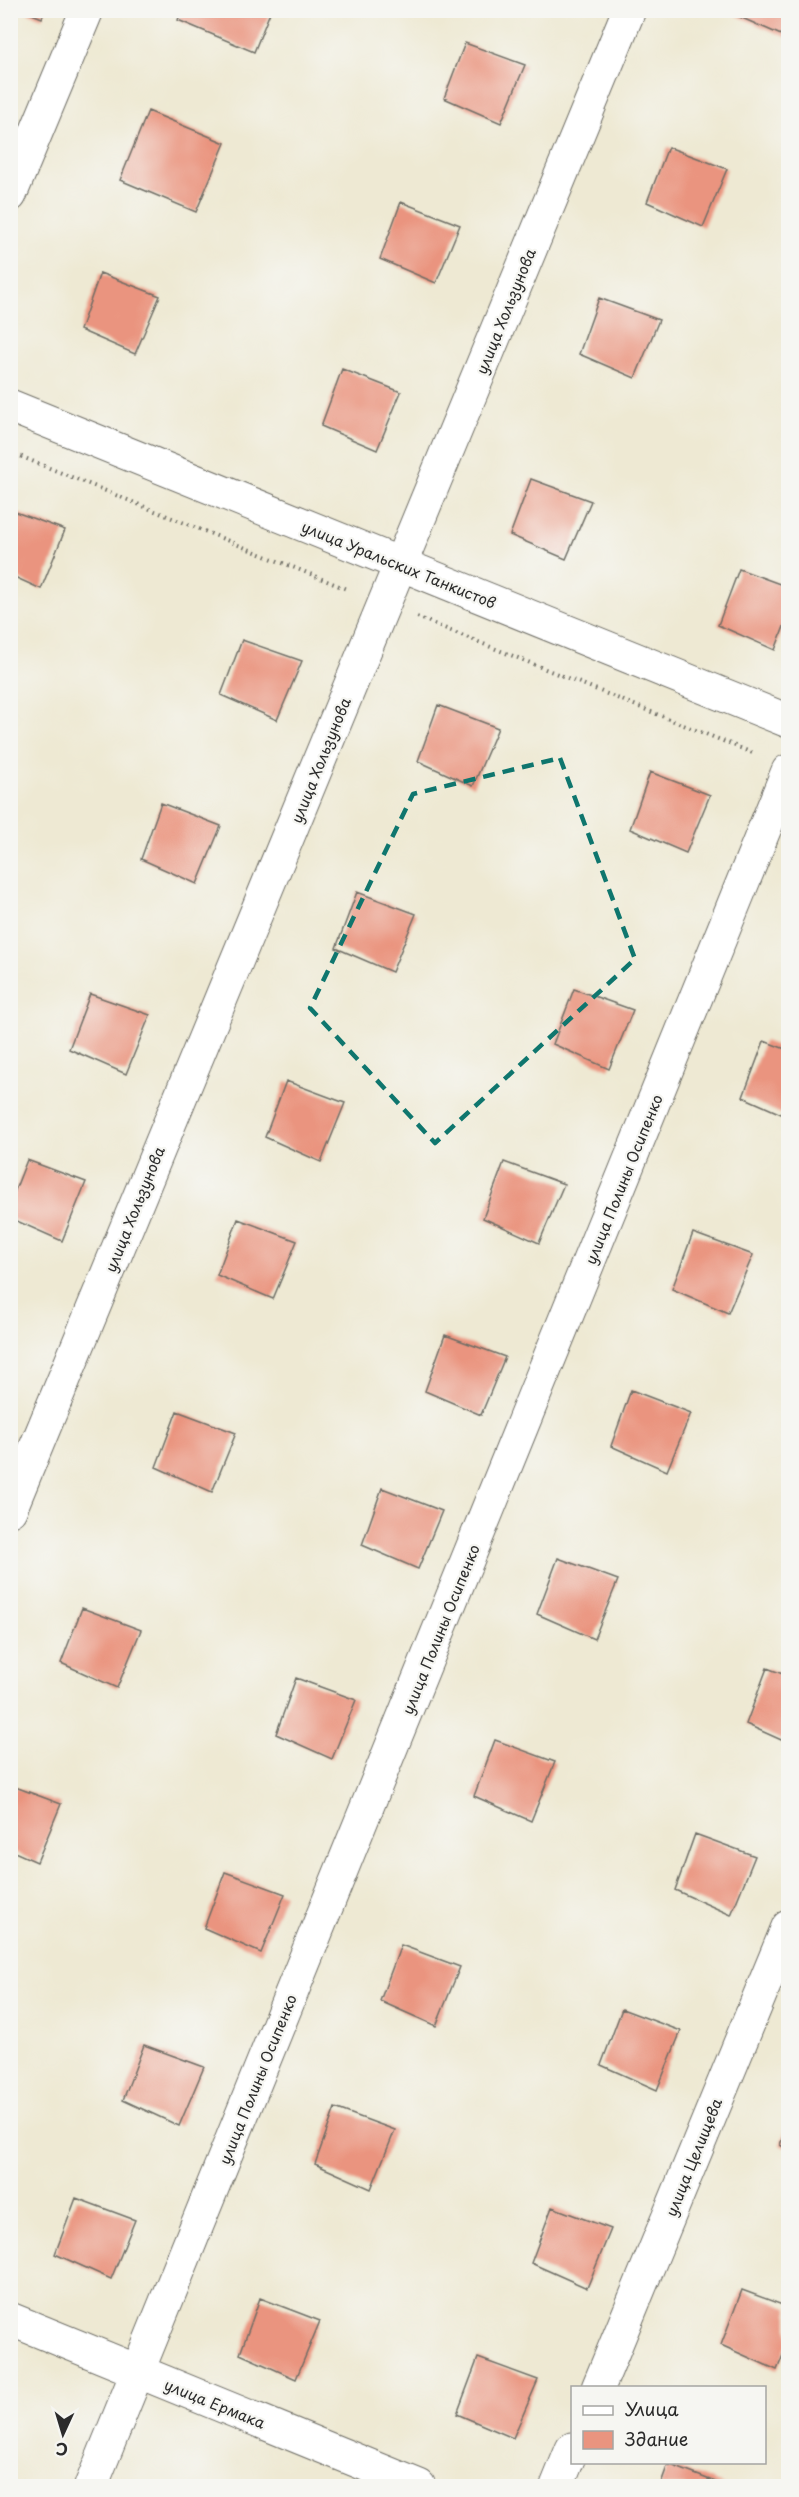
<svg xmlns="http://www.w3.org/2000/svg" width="799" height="2497" font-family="'Playpen Sans',sans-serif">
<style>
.building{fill:#ea947f}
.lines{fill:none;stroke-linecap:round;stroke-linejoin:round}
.street-casing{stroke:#6f6e66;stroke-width:35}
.path{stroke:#6f6e66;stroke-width:4;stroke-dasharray:1.5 4.5;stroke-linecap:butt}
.street{stroke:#fff;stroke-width:33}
.marked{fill:none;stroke:#0f766e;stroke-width:4.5;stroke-dasharray:12 8;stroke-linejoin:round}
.labels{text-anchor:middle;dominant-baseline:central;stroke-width:4.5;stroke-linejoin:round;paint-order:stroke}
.street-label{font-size:15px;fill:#2b2b2b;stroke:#f6f6f2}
</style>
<rect width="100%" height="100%" fill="#f6f6f2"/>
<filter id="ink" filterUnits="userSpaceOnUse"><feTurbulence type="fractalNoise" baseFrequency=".0167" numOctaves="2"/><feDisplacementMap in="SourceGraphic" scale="12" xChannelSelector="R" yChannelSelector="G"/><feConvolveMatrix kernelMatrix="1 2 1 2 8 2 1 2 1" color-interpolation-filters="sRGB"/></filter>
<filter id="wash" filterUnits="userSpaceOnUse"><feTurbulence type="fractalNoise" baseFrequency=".008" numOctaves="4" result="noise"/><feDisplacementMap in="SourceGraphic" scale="24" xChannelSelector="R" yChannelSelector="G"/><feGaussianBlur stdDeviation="1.35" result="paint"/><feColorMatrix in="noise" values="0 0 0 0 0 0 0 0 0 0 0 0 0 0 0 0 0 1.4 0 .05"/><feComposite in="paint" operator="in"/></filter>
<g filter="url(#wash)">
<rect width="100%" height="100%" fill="#eee9d3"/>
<g id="blocks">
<path class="building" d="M22,10H45L42,18Z
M182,10H271L254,52L178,20Z
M734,10H788V38L733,14Z
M465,43L525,65L501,123L444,98Z
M148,111L225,143L196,212L120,180Z
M668,147L727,169L703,227L647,202Z
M401,202L460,225L436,283L380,259Z
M100,273L160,296L135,354L80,330Z
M599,298L659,320L635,378L579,354Z
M342,369L401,392L377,450L321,426Z
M531,479L591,501L566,559L510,535Z
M10,510L65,530L41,589L10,575Z
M739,569L788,587V616L775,650L718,625Z
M242,640L302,661L277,720L221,695Z
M438,705L498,728L473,786L418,761Z
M650,772L710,795L686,853L630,829Z
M161,803L221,826L197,884L141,859Z
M357,892L416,914L392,972L336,948Z
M574,989L633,1010L609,1069L553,1044Z
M90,994L150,1015L126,1074L69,1049Z
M764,1041L788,1050V1117L743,1097Z
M286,1081L345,1103L321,1162L265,1137Z
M27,1160L86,1182L62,1241L10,1218V1203Z
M504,1162L564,1184L539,1243L483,1218Z
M238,1219L297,1241L273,1299L217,1275Z
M693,1233L753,1255L728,1313L672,1289Z
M445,1335L505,1357L481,1415L425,1391Z
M631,1390L691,1413L667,1471L611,1446Z
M177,1411L236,1433L212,1492L156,1467Z
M382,1488L442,1511L418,1569L362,1545Z
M558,1558L618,1580L594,1639L537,1614Z
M82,1608L141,1630L117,1688L61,1663Z
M767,1668L788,1676V1743L746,1724Z
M296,1678L356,1700L332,1759L276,1734Z
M495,1740L555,1762L531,1821L474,1796Z
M10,1785L61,1804L37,1862L10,1850Z
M695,1834L755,1856L731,1915L675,1890Z
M225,1872L285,1894L261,1953L204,1928Z
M401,1945L460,1967L436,2026L380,2001Z
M622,2009L681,2031L657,2090L601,2065Z
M144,2045L204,2067L179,2126L123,2100Z
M335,2108L395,2130L371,2189L315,2164Z
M788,2122V2149L780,2145Z
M76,2198L135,2220L111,2279L55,2254Z
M552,2207L611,2229L587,2288L531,2263Z
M742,2290L788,2307V2343L777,2370L721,2345Z
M260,2298L320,2321L296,2379L240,2354Z
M478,2358L538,2380L513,2438L457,2414Z
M668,2464L726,2486H660Z"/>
</g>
</g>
<g filter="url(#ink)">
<use href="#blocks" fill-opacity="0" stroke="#6f6e66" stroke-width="1.5"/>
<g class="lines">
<g class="street-casing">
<path id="street" d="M10,195L87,10
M10,406L788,721
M10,1510L629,10
M10,2319L419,2486
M598,2388L788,1927
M91,2486L788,771
M557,2486L572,2449"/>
</g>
<path class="path" d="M10,452L349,590
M417,617L755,754"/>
<use href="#street" class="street"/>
</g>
</g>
<path class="marked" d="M560,758L635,959L435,1143L310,1008L413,794Z"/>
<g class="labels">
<g class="street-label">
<text transform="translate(505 311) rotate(-68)">улица Хользунова</text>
<text transform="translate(399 564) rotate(22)">улица Уральских Танкистов</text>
<text transform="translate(320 760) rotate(-68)">улица Хользунова</text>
<text transform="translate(623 1179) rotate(-68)">улица Полины Осипенко</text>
<text transform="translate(134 1209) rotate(-68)">улица Хользунова</text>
<text transform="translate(440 1629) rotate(-68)">улица Полины Осипенко</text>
<text transform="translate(257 2079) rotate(-68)">улица Полины Осипенко</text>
<text transform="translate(693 2157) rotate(-68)">улица Целищева</text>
<text transform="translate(215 2403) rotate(22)">улица Ермака</text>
</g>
</g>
<rect width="799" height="2497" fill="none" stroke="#f6f6f2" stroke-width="36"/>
<rect x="571" y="2386" width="195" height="78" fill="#f6f6f2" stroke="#a5a5a2" stroke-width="1.5"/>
<rect x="583" y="2406" width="30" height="9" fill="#ffffff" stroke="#a5a5a2" stroke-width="1.5"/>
<text x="625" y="2416" font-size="18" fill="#2b2b2b">Улица</text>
<rect x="583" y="2431" width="30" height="18" fill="#ea947f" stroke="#a5a5a2" stroke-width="1.5"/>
<text x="625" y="2446" font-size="18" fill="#2b2b2b">Здание</text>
<g transform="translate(63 2434) rotate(184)" stroke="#f6f6f2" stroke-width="4.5" paint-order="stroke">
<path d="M0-4.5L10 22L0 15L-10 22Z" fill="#2b2b2b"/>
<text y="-9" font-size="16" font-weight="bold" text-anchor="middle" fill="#2b2b2b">С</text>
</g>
</svg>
